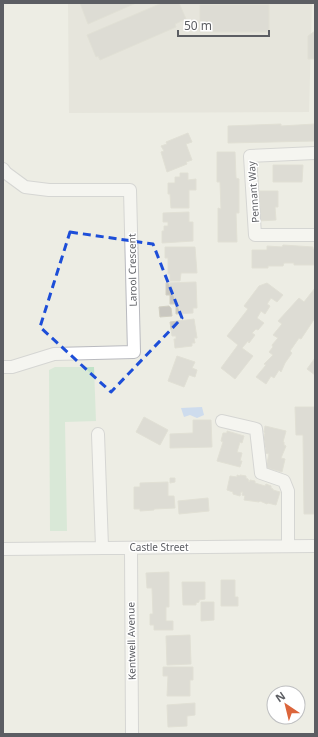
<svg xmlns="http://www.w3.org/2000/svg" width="318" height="737" font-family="'Noto Sans',sans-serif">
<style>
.education{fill:#dddcd2}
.green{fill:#c2e3c8}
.water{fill:#a9c7f9}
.building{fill:#c9c7c0;stroke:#d2d0c3}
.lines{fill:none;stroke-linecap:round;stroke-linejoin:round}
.minor-casing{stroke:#b9babf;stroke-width:14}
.minor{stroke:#fff;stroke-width:12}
.marked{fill:none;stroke:#1d4ed8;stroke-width:3;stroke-dasharray:8 5;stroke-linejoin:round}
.labels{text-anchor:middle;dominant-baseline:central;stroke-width:3;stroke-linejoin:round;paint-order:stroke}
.street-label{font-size:10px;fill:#5c5e63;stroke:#fff}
</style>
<rect width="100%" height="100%" fill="#edede4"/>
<path class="education" d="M68,3H312L309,112L69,113Z"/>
<path class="green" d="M55,367H94L96,421L65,422L67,531H50L49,370Z"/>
<path class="water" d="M202,407L204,415L197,418L190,415L184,417L181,408Z"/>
<path class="building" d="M80,3H136L88,24Z
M162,3H179L186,19L175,24L176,27L100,60L98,56L96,57L87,35Z
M200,5H269V32H200Z
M315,31V59H308V36Z
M281,124V126L315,124V141L228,143V126Z
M188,133L192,142L186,144L192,160L186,162L187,164L167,172L161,152L164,151L161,146L167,144L166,142Z
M217,152H235L236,178L239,179V213H236L237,242H218V208L221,209L220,182H217Z
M273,165H303L302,182H273Z
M180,173H188V180L196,179V190H189V208H171L170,194H168V183H175V177H180Z
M259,191H278V207H275L276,220L258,221V208H260Z
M189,212V222H193V241L162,243V231H164V226H168V222H163V213Z
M283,245L313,247V249H315V265H294V263H284L283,266H268V268H252V250H267V246L282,247Z
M165,247H195L197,273H181L180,281H170V274H168V258H165Z
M196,282L197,308H193V313L176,314V304H170V295H166V283Z
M267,283L283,295L277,302L271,298L267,304L270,306L265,314L261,311L257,318L264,323L258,330L256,329L252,333L255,335L249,343L248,341L242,348L253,356L235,379L221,368L238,345L227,336L248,309L244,306L259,286Z
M315,288V318L301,339L299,338L290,351L292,353L285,363L281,372L279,370L274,378L271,376L266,384L256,377L266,365L264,364L273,355L269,352L273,347L272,345L278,338L273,335L282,324L278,321L299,298L304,302Z
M169,306L171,308L172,316L160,317L159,307Z
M194,319L197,338H194L195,343H192V346L175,348L174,339H176V336H172L170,322Z
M177,356L195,362L192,368L197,370L195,377L189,375L184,387L168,381Z
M315,358V375L307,369Z
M295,407H315V514H304L303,435H296Z
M144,417L168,430L160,445L136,432Z
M193,420H211L212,447L170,448V434L193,433Z
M265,426L286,431L283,442H284V445L286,446L281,458L285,459L282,472L264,467L265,463H267L269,454L265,453L266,448L264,447L265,441L263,440L265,433L264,432Z
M227,431L244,436L242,443L240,442L237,452L242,453L240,461H242L240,467L217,461L223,442L221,441L223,433H227Z
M237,475L240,476V475L246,476V478L248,479L249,482L250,480L255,481V483L265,486L266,484L271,486V488L273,489V490L280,492L276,505L268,503L267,504L260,501L259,502L244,500L245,496L242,495L243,492H241L240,496L233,494V492L227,490L230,476L237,477Z
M170,478H175V482L170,483Z
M168,482V496H174L175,508L154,509V510L140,511V509H134V487H140V483Z
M208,498L209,511L179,514L178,501Z
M169,572V607H166V621H173V630H154V625H150V614H153L152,588H147L146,573Z
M221,580H235V597H238V606H221Z
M182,582H205V599L199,600V602L196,603V605H183Z
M201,602H214V620L201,621Z
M190,635L191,664L167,665L166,636Z
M163,667H193V680H190V696H167L168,676H163Z
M195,703V715L187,716V726L168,727L167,705Z"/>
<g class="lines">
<g class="minor-casing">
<path id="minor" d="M315,153L250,156L255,235H315
M3,169L6,173L25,187L49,190H130L134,352L54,354L12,367H3
M222,421L256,429L261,473L284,481L288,491V546
M98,434L102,547
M131,548L132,734
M3,549L315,546"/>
</g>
<use href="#minor" class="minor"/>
</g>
<path d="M0 0H318V737H0ZM70,232L153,244L182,318L111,392L40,327Z" fill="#edede4" fill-opacity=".55" fill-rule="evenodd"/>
<path class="marked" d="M70,232L153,244L182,318L111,392L40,327Z"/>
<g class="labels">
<g class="street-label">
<text transform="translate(253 192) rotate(-94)">Pennant Way</text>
<text transform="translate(132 270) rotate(-91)">Larool Crescent</text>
<text x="159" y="547">Castle Street</text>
<text transform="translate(131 641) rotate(-91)">Kentwell Avenue</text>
</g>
</g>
<rect width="318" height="737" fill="none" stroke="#5c5e63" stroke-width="8"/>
<g transform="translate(286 705) rotate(325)"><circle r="19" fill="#ffffff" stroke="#bebfc1"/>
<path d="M0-3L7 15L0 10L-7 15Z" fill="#dc653b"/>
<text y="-6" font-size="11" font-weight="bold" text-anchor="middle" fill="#5c5e63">N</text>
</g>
<path d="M178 30v6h91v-6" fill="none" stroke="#5c5e63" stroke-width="2"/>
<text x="184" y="30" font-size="12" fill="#5c5e63" stroke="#ffffff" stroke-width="3" paint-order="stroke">50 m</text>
</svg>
